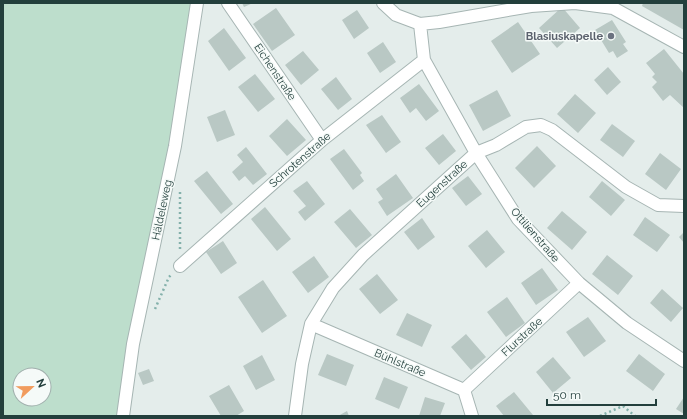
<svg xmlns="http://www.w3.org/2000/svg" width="687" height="419" font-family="Raleway,sans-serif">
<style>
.green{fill:#bddecc;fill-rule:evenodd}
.building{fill:#b9c8c4}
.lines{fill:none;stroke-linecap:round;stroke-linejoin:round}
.street-casing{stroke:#a6b5b3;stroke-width:14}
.path{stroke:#84b1ab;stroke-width:2.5;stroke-dasharray:2 3;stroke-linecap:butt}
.street{stroke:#fff;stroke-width:12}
.worship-dot{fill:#6b7280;stroke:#f5faf8;stroke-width:1.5}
.labels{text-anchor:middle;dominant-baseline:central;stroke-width:3;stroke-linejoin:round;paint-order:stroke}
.worship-label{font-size:11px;font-weight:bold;fill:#5b616d;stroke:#f5faf8;text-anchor:end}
.street-label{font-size:11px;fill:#233f3c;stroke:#f5faf8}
</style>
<rect width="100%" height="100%" fill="#e4edeb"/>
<path class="green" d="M3,3H197L123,416H3ZM20,375H44V399H20Z"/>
<path class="building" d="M242,3H253L244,7Z
M643,3H681L684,5V30L642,6Z
M562,7L580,28L557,48L539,28Z
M276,8L295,35L272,51L253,24Z
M357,10L369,28L354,39L342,20Z
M612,20L626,42L623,44L628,51L617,58L613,51L609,53L595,30Z
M518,22L540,54L512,73L491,41Z
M224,28L246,58L229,71L208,41Z
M383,42L396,62L380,73L367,53Z
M664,49L684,74V108L670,95L663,101L652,87L657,82L652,77L655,74L646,63Z
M303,51L319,70L301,85L285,65Z
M608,67L621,82L607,95L594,80Z
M255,74L275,99L258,112L238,87Z
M336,77L352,99L338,110L321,89Z
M419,84L439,111L426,121L416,108L410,113L400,98Z
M497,90L511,116L483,131L469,105Z
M575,94L596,113L578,133L557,114Z
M225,110L235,135L217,142L207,117Z
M382,115L401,142L386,153L366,125Z
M287,119L306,140L287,156L269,136Z
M612,124L635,141L623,157L600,140Z
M443,134L456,151L439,165L425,148Z
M537,146L556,166L534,188L515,168Z
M246,147L267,174L253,185L245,176L239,181L232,172L243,162L237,155Z
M344,149L362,173L360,175L364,181L353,190L330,159Z
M660,153L681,169L666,190L645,174Z
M207,171L233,204L221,214L194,181Z
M396,174L413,198L387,216L378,202L383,199L376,189Z
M468,176L482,194L466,206L452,188Z
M307,181L325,204L305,221L298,212L306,206L293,191Z
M602,181L625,200L611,216L589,197Z
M265,207L291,239L277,251L251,219Z
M350,209L372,235L356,248L334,222Z
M562,211L587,232L572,250L547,228Z
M645,217L670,235L657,252L633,235Z
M422,218L435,237L418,250L404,232Z
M487,230L505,252L486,268L468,246Z
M684,232V243L679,237Z
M223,241L237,263L221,274L206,252Z
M607,255L633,276L618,295L592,274Z
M314,256L329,277L308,293L292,272Z
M542,268L558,290L536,305L521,283Z
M377,274L398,300L380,314L359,289Z
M263,280L287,316L262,333L238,297Z
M662,289L683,308L671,322L650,303Z
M507,297L525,323L506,337L487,312Z
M407,313L432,325L422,347L396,335Z
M588,317L606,341L584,357L566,332Z
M466,334L486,357L471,370L451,347Z
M327,354L354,365L346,386L318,375Z
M639,354L665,374L653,391L626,371Z
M262,355L275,380L256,390L243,366Z
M553,357L571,378L553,393L536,372Z
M149,369L154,381L143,385L138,373Z
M384,377L408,387L399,409L375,399Z
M229,385L244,411L236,416H221L209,396Z
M514,392L533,415L532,416H504L496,406Z
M425,397L445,403L440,416H419Z
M684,397V414L676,409Z
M347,411L349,416H338Z"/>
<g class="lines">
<g class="street-casing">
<path id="street" d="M228,3L322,140
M383,3L396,15L420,24L439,22L531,6L575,3L613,8L684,47
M420,24L424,60L476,153L518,219L579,283L627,323L684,361
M180,266L322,140L424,60
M311,324L464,390L472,416
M464,390L579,283
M123,416L133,344L175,146L197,3
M295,416L302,364L311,324L333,288L363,255L476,153L496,145L526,127L541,125L552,130L626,187L658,205L684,206"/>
</g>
<path class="path" d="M180,192V249
M155,309L169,277L172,274
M600,416L623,406L635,416"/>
<use href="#street" class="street"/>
</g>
<circle class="worship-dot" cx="611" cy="36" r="4"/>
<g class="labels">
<g class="worship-label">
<text x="603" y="36">Blasiuskapelle</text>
</g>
<g class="street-label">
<text transform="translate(275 72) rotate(56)">Eichenstraße</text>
<text transform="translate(300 160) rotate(-41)">Schrotenstraße</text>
<text transform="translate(442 184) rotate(-42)">Eugenstraße</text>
<text transform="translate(162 210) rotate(-78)">Häldeleweg</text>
<text transform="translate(535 235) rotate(49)">Ottilienstraße</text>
<text transform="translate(522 337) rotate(-43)">Flurstraße</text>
<text transform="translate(400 363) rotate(23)">Bühlstraße</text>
</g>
</g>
<rect width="687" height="419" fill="none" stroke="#233f3c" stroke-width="8"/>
<g transform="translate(32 387) rotate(68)"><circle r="19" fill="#f5faf8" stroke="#a1afad"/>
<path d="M0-3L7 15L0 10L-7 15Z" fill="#f19c5e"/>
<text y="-6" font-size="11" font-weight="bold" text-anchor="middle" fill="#233f3c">N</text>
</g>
<path d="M547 399v6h109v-6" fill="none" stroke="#233f3c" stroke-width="2"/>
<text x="553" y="399" font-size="12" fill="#233f3c" stroke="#f5faf8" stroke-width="3" paint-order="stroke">50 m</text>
</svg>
